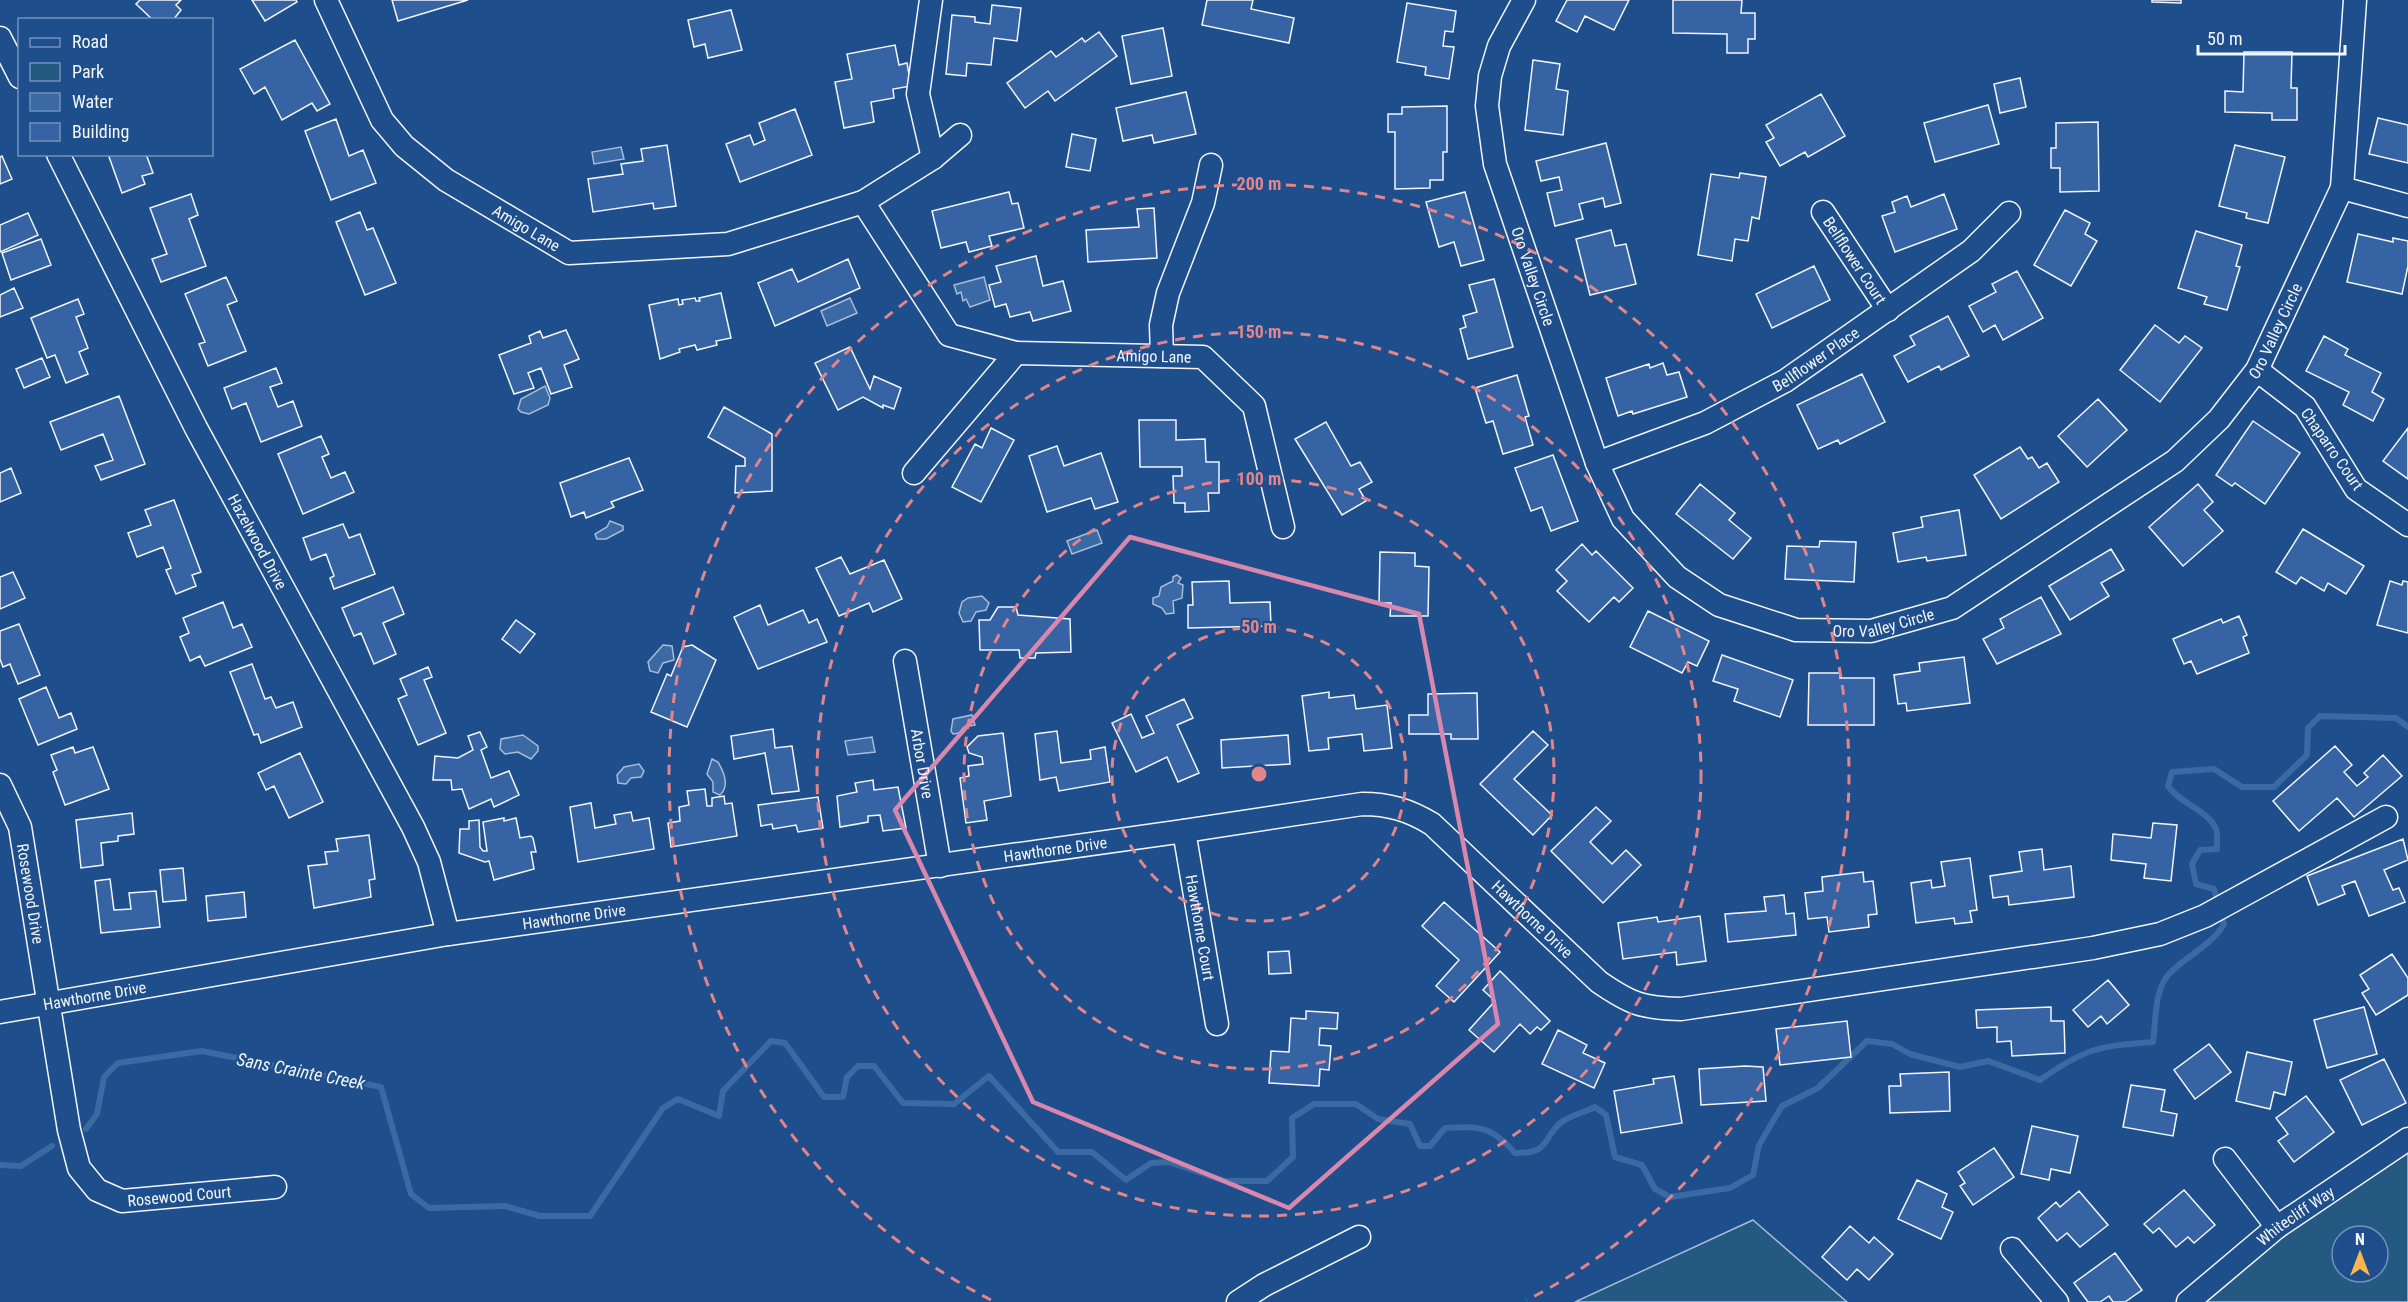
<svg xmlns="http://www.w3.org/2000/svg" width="2408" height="1302" font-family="'Roboto Condensed',sans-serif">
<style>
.green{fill:#245a82;stroke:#a8bbd7;stroke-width:1.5;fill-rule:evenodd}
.water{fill:#3b69a3;stroke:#a8bbd7;stroke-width:1.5}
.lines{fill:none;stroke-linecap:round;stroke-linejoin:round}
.stream{stroke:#3b69a3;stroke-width:6}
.building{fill:#3563a3;stroke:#f2f6ff;stroke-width:1.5}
.minor-casing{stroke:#f2f6ff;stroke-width:25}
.minor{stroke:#1f4e8c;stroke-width:22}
.marked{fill:none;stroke:#da87ad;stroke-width:4.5;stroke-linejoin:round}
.ring{fill:none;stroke:#e38589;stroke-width:3;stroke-dasharray:10 8}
.labels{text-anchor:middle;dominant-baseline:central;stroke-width:4.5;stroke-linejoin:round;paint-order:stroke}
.street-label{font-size:16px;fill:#f2f6ff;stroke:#1f4e8c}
.water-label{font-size:18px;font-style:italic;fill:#f2f6ff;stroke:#1f4e8c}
.centre{fill:#e38589;stroke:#1f4e8c;stroke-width:3}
.ring-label{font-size:18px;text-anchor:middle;font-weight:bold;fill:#e38589;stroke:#1f4e8c;stroke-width:4.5;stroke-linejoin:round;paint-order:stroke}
</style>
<rect width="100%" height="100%" fill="#1f4e8c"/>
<path class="green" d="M2408,1139V1302H2188ZM2342,1236H2378V1272H2342Z
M1753,1220L1847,1302H1575Z"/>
<path class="water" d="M621,147L624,159L594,164L592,152Z
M984,277L990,300L970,307L966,299L963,301L961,292L957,294L954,285Z
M850,298L857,313L827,326L821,311Z
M545,386L550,398L548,405L529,414L521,412L518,409L521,399Z
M610,521L623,526V530L606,539H597L595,534L607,527Z
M1097,530L1102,543L1072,554L1067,541Z
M1177,575L1181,578L1178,583L1183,585L1182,598L1173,601L1174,613L1166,614L1162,608L1153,604V598L1159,596L1161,587L1173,581V577Z
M982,596L989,603L986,610L976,612L971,621L963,622L959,613L962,602L968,598Z
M663,645L672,646L674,660L663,663L658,673L650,671L648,662Z
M972,715L975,725L964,727L959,733L953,734L951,731L953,719Z
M523,735L538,746V751L531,759L518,752L505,754L500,749L501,739Z
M872,737L875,752L848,755L845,741Z
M712,759L718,762C724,772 730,786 720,795L713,792V782L707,774Z
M639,764L644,771L641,777L631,778L626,784L618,783L617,775L624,767Z"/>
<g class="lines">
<path class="stream" d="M86,1129L97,1114L104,1077L118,1063L202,1051L381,1087L411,1194L429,1208L505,1206L540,1216H590L663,1108L678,1099L719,1116L723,1091L771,1041L785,1043L824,1097H843L847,1077L858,1066H874L903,1103L954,1104L989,1076L1058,1152H1092L1126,1180L1151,1163L1169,1162L1225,1181H1267L1293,1157L1292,1118L1314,1104H1356L1378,1119L1410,1124L1420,1146H1430L1445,1128C1480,1126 1491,1126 1515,1153C1552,1154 1542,1136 1563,1121C1572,1115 1585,1112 1595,1107L1606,1115L1615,1157L1642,1165L1655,1189L1670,1197L1730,1188L1753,1175L1759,1145L1782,1106L1818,1088L1867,1041L1892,1044L1910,1054L1960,1067L1988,1061L2040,1080C2085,1048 2099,1046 2153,1042C2156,1022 2154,990 2169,974C2186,956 2211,946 2224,924L2214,889L2196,884L2192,864L2200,850L2217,849C2217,843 2218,834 2216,829C2208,810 2179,803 2168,786L2172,772L2214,769L2242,787H2274L2307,755L2308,728L2320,716L2396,718L2408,727
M0,1165L21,1166L52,1146"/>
</g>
<path class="building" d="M140,0H181L176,5L181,10L173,20H153L136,4Z
M252,0H296L297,2L265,21Z
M392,0H468L398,21Z
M1207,0H1253L1251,9L1294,18L1289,43L1202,25Z
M1567,0H1629L1614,30L1585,16L1577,32L1556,21Z
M1673,0H1742L1741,13H1755V39H1748V53H1727V34L1673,33Z
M2152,0H2181V3L2152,2Z
M1407,3L1456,11L1453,32L1445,31L1443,46L1454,47L1449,79L1425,75L1426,67L1397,62Z
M992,5L1021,8L1017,41L994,38L991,65L967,63L966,76L946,74L952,15L975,17V22L990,24Z
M731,10L742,50L708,58L705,44L694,47L688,20Z
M1163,28L1172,76L1131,84L1122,36Z
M1099,32L1117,56L1055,101L1048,91L1025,108L1007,83L1051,51L1056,57L1082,38L1085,42Z
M295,40L330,104L317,111L312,103L282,120L265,87L254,94L240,69Z
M895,45L899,65L907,63L911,86L893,89L894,98L871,102L874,122L844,128L835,82L852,79L847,54Z
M2244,52H2292L2291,88H2297V120H2272V113L2225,112V91L2243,92Z
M1533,60L1560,64L1556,89L1568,91L1563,135L1525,130Z
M2020,78L2026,107L2000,113L1994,84Z
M1186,92L1196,134L1154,143L1152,135L1123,141L1116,108Z
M1821,94L1845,136L1808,157L1805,152L1780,166L1766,142L1774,138L1766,125Z
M1988,105L1999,144L1935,162L1924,123Z
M1447,106V152H1443V180H1430V188L1395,189V132H1388V114H1402V107Z
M795,109L812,155L740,182L726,144L750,135L754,145L765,140L759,123Z
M2378,118L2408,125V163L2369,154Z
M336,119L349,156L363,150L376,183L331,200L305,131Z
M2098,122L2099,191L2060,192V168H2051V148H2056V123Z
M1072,134L1096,139L1090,171L1066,167Z
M1606,143L1621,203L1605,207L1603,198L1579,204L1583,219L1555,226L1547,193L1562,190L1559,177L1541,181L1536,161Z
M667,145L676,206L654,209L653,203L593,212L588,179L623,174L621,164L643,161L641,149Z
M2235,145L2285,157L2268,223L2246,218L2247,213L2219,206Z
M108,154H146L153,173L142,176L145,184L122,193Z
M2,156L12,179L0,184V157Z
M1740,173L1766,177L1759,219L1752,217L1748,241L1735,239L1732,261L1698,255L1711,174L1739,178Z
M1009,192L1012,204L1018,203L1024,228L989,236L992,246L969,252L966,242L941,248L932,211Z
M1465,192L1484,260L1461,266L1454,242L1439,247L1426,202Z
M191,194L198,215L189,219L206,266L161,282L152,259L167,254L150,208Z
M1944,194L1957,229L1895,252L1882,216L1895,212L1892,202L1907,196L1911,207Z
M1154,208L1157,258L1088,262L1086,230L1139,227L1137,209Z
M2065,210L2090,223L2085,234L2097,241L2071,286L2034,265Z
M360,212L367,230L373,228L396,283L365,295L336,222Z
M28,213L38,235L0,252V225Z
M1611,230L1615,246L1626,244L1636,284L1590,295L1576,239Z
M2196,231L2242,245L2236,266L2240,267L2227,310L2204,304L2207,297L2178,288Z
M2358,234L2393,242V238L2408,241V266L2402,294L2347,282Z
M41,239L51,265L11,280L2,253Z
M1036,256L1043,286L1063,281L1071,311L1033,321L1030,312L1010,317L1006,304L995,307L989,285L1001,282L996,266Z
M848,259L860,288L775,326L758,283L792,269L798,282Z
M1814,266L1830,300L1772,328L1756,294Z
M2017,271L2043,318L2003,340L1995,325L1983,332L1969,306L1996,292L1992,284Z
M226,277L237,301L227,305L246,351L208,366L199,344L205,342L185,294Z
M1494,279L1513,347L1468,359L1460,329L1466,327L1463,316L1477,312L1469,285Z
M14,288L23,308L0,317V295Z
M721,293L731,338L716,341L717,345L697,350L695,345L679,349L680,352L660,359L649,305L678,299L679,305L683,304L682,300L695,298L696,301H700L699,298Z
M78,299L84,314L76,317L88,348L79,352L88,374L66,383L55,355L47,358L31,318Z
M1948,316L1969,356L1941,370L1939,366L1908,382L1894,356L1915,345L1910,336Z
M2155,325L2179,343L2185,336L2202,348L2160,402L2120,370Z
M566,330L579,359L564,365L572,387L551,394L541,368L528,373L534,388L514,394L499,355L531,343L529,336L540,331L543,338Z
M2324,336L2348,349L2345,355L2381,373L2372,392L2384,399L2373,421L2343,405L2349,392L2306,371Z
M850,347L870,389L874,376L901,388L894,409L883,405V408L863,397L838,410L815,363Z
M42,358L50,377L24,388L16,369Z
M1663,363L1667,375L1679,372L1687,397L1633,414L1632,411L1618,416L1606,378L1649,364L1650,368Z
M276,368L282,383L270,387L278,407L293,401L302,426L261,442L246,403L232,409L224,388Z
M1862,374L1885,422L1840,444L1838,440L1818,449L1797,405Z
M1517,375L1529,416L1525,417L1533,445L1503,454L1493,421L1486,423L1475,388Z
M119,396L145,464L101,480L95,466L113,460L103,434L61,450L50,422Z
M2098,399L2127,430L2087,467L2058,436Z
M724,407L772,434V491L735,493L736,466H745V458L708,437Z
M1139,420H1176V440L1205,439L1206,462H1219V493H1208L1209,511L1185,512V503H1174L1173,476H1182V467H1140Z
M2253,421L2300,453L2265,504L2235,483L2232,486L2216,475Z
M1326,422L1351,466L1360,462L1372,482L1359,489L1366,501L1342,515L1295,439Z
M991,428L1014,440L981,502L952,487L975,444L982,448Z
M2408,428V479L2383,461Z
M321,436L329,454L322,457L331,478L345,472L354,492L303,514L278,454Z
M1057,446L1064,466L1101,453L1118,502L1095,509L1091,498L1047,512L1029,456Z
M2020,447L2028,459L2032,457L2039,468L2047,463L2059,482L2001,519L1974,475Z
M1553,455L1578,521L1551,531L1542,507L1531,511L1515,468Z
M629,458L643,490L611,502L614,507L586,518L584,512L571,517L560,483Z
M11,468L21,493L0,502V473Z
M1700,484L1735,513L1729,520L1751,538L1733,559L1676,514Z
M2198,484L2213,502L2204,510L2223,531L2183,566L2149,527Z
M174,500L201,572L192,575L196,586L176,594L166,570L171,568L163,547L137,557L128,533L151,525L145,510Z
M1959,510L1966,555L1927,561L1926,557L1898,562L1893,533L1923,527L1921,517Z
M343,524L349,538L360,534L375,574L334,589L330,578L334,576L326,554L311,560L303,538Z
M2303,529L2364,566L2346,594L2328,583L2324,591L2301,577L2296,584L2276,572Z
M1820,541L1856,542L1854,582L1785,579L1787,546L1819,547Z
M1582,544L1592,555L1596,551L1633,588L1619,602L1614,597L1589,622L1557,591L1567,581L1556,570Z
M2111,549L2124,570L2101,583L2109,596L2070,620L2049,586Z
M1380,552L1415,553V566L1429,567L1428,616H1390L1391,603H1379Z
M841,557L850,574L884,560L902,599L873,612L869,603L839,616L816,568Z
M13,572L25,598L0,609V577Z
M1229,581L1230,603L1270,602L1271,626L1188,628V605H1193L1192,582Z
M2390,581L2402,585L2403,581L2408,582V633L2377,625Z
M393,587L404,614L383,623L396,654L374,664L361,633L354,636L342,608Z
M2041,597L2061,634L1997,664L1983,639L2004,628L2000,619Z
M223,602L233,628L242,624L252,647L205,666L200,656L190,661L180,637L189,633L183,618Z
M760,605L768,625L803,610L809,623L817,619L827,642L758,669L734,617Z
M998,607H1016L1018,615L1070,619L1071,652L1036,653L1035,658H1020L1019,650H980L979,620H990Z
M1648,611L1709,641L1697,666L1688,662L1682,673L1630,647Z
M2239,616L2247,635L2243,637L2249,653L2197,674L2191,661L2184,664L2173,639L2221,619L2223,623Z
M516,620L535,634L520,653L502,639Z
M19,624L40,675L18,684L10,664L3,667L0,659V631Z
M692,645L716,660L687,727L651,712L667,674L671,676L683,647Z
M1722,655L1793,680L1780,717L1734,701L1738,689L1713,681Z
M1964,657L1970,703L1907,711L1906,703L1898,704L1894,675L1920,671L1919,663Z
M252,664L265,699L271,697L276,708L293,702L302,727L261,743L258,734L254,735L230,672Z
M428,667L432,677L424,680L446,733L418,745L398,699L407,695L400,679Z
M1809,673H1840V678H1874V725H1808Z
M46,687L59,718L71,713L77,729L38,745L19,699Z
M1329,692V698L1354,695L1356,709L1387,705L1392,748L1364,751L1362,734L1328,738L1329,749L1309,751L1302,696Z
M1477,693L1478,739H1451V734H1409V715H1428V694Z
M1184,699L1193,718L1177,725L1199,773L1178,782L1167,757L1136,772L1112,723L1131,714L1142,738L1154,733L1146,716Z
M773,729L775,748L792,746L799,791L772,794L765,753L734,759L731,736Z
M1057,731L1061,763L1091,759L1090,750L1105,747L1110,782L1059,791L1056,777L1040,780L1035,734Z
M1533,731L1548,745L1514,779L1552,815L1533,835L1480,784Z
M480,732L487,747L481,750L491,778L509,771L519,795L494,807L491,799L469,809L462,789L452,790L451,780H433L435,756L458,758L473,750L468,736Z
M1003,733L1011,796L984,801L987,820L966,823L960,778L969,776L968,766L983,764L982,757L969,753L967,747L978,736Z
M1288,735L1290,764L1222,768L1221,740Z
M2335,746L2352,765L2344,772L2357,786L2368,777L2364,773L2383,755L2402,776L2354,817L2337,798L2299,831L2273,801Z
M73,747L75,753L93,747L109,789L65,805L53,772L57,770L51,755Z
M300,753L323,802L289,818L274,786L266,790L258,773Z
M873,780L874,790L898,787L906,828L883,831L880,815L868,816V822L840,827L837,796L857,792L855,783Z
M705,789L707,806H712V798L724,796L725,804L732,803L737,836L671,847L668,823L680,821L679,807L689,805L687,791Z
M818,797L823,828L798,832L796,825L773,829L772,824L761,826L758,805Z
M591,803L595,828L616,824L614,815L631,812L633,821L649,818L654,849L578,862L570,807Z
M1596,807L1611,821L1590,842L1612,864L1626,850L1641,865L1603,903L1551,851Z
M132,813L134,834L118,836V841L101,843L103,865L81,868L76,820Z
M504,818V821L516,818L520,838L531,836L533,838L536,852H531L534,869L494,880L489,861L485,862L459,853L460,829H469V821L479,820L480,847L483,851H487L483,822Z
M2153,823L2177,825L2171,881L2144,878L2146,864L2111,860L2113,834L2151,838Z
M369,835L375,879L369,880L371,897L314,908L308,866L327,864L325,852L338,851L336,839Z
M2403,839L2408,860L2384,870L2393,890L2399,888L2405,902L2369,916L2355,881L2342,886L2345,894L2318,905L2307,876Z
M2042,849L2044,870L2071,866L2074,897L2009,905L2008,896L1993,898L1990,876L2022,871L2019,852Z
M1970,858L1977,910L1970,911L1972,922L1955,924L1954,918L1916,923L1911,883L1931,880L1932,888L1945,886L1941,862Z
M183,868L186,900L163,902L160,870Z
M1863,872L1864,882L1873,881L1877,914L1868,915L1869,927L1829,932L1827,917L1808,919L1805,893L1823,891L1822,877Z
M110,879L114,910L131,909L129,893L156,891L160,927L101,933L95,881Z
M244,892L246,917L208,921L206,896Z
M1784,895L1786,914L1794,913L1796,935L1728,942L1725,914L1766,911L1764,897Z
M1444,902L1500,952L1454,1002L1436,986L1459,960L1422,926Z
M1700,916L1706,961L1677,965L1676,952L1623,959L1618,923L1657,917L1658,922Z
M1289,951L1291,973L1269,974L1268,952Z
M2392,954L2408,978V995L2376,1015L2362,993L2369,989L2360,975Z
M1500,971L1550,1021L1541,1030L1537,1027L1530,1034L1520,1024L1494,1052L1469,1030L1495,1001L1483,990Z
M2108,980L2129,1005L2107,1024L2101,1016L2088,1027L2073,1010Z
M2051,1007V1021H2064L2065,1053L2012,1056L2011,1041L1997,1042V1027L1977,1028L1976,1010Z
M2364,1007L2377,1054L2327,1068L2314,1020Z
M1306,1011L1338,1013L1337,1029L1320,1028L1319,1045L1331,1046L1329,1070L1320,1069L1319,1086L1269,1083L1271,1051L1289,1052L1291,1018L1306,1019Z
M1847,1021L1851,1057L1780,1065L1776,1029Z
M1558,1030L1587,1045L1583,1053L1605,1063L1594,1088L1542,1064Z
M2209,1044L2231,1072L2195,1099L2174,1070Z
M2247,1052L2292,1062L2285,1095L2274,1092L2270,1109L2236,1101Z
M2384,1059L2406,1103L2362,1125L2340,1080Z
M1745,1066L1763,1067L1766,1101L1701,1105L1699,1069Z
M1949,1072L1950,1111L1890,1113L1889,1086H1901L1900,1074Z
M1674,1076L1682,1123L1621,1133L1614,1091L1654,1084L1653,1079Z
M2131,1085L2165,1090L2161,1111L2177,1114L2173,1136L2123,1127Z
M2306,1096L2334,1132L2294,1162L2278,1141L2288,1134L2276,1118Z
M2032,1126L2078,1136L2070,1173L2051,1169L2049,1180L2021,1174Z
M1994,1148L2014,1177L1973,1205L1960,1186L1965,1183L1958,1172Z
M1917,1180L1947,1194L1942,1207L1953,1212L1941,1239L1898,1219Z
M2184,1190L2215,1225L2194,1243L2188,1237L2176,1247L2159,1228L2153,1233L2144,1224Z
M2079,1191L2108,1225L2080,1247L2067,1233L2057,1241L2038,1218L2056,1202L2060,1207Z
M1850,1226L1869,1243L1874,1237L1893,1254L1869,1280L1857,1269L1847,1280L1822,1257Z
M2115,1253L2142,1290L2125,1302H2113L2109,1296L2100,1302H2088L2074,1283Z"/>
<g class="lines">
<g class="minor-casing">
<g id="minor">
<path id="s1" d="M326,0L382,120L404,146L446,180L569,253L728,244L863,202L933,158L960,135"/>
<path d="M931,0L918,94L933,158"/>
<path id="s2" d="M1524,0L1499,46L1490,76L1487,106L1495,164L1597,463L1623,519L1677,577L1719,605L1796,630L1871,631L1952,608L2175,461L2219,419L2257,370L2342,188L2355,0"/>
<path d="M0,38L20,77"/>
<path id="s3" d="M58,154L196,428L413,827L429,862L448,934"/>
<path d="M2342,188L2408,206"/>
<path d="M863,202L949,335L1016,353L914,473"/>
<path id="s4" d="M1823,212L1888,310"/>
<path id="s5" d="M1016,353L1203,357L1254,406L1283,527"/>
<path d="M1162,356L1161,325L1168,293L1203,203L1211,165"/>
<path d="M2257,370L2305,407L2356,489L2408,525"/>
<path id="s6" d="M1597,463L1705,423L1785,381L1971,251L2009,213"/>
<path id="s7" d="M905,661L940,866"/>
<path id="s8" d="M0,785L20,827L69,1130L79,1168L97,1190L122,1201L275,1187"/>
<path id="s9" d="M1184,831L1217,1024"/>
<path id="s10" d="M0,1012L448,934L1184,831L1362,804C1389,804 1409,810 1432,824L1599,982C1631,1004 1642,1008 1681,1009L2093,948L2160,934L2205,916L2386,817"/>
<path d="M2225,1159L2277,1227"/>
<path d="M2012,1249L2057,1302"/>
<path d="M1238,1302L1264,1285L1359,1237"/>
<path id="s11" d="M2188,1302L2277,1227L2408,1139"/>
</g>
</g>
<use href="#minor" class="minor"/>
</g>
<path class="marked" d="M1130,537L1419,614L1498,1024L1289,1208L1033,1102L895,810Z"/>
<g class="ring">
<circle cx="1259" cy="774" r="147"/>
<circle cx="1259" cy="774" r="295"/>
<circle cx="1259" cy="774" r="442"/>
<path d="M991 1300A590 590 0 1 1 1527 1300"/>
</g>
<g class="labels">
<g class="street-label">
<text stroke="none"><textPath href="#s1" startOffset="314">Amigo Lane</textPath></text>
<text stroke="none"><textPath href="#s4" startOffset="58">Bellflower Court</textPath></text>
<text stroke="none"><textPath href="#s2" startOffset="291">Oro Valley Circle</textPath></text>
<text stroke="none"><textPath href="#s2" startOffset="1353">Oro Valley Circle</textPath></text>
<text stroke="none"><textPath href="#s5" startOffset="138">Amigo Lane</textPath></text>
<text stroke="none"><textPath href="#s6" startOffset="243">Bellflower Place</textPath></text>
<text transform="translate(2332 449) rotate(55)">Chaparro Court</text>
<text stroke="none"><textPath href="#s3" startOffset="436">Hazelwood Drive</textPath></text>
<text stroke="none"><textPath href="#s2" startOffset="849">Oro Valley Circle</textPath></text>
<text stroke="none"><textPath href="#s7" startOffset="104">Arbor Drive</textPath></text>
<text stroke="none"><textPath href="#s10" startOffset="1068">Hawthorne Drive</textPath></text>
<text stroke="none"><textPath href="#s8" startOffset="114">Rosewood Drive</textPath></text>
<text stroke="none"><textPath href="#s10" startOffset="582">Hawthorne Drive</textPath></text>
<text stroke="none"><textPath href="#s10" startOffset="1590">Hawthorne Drive</textPath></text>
<text stroke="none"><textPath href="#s9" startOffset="98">Hawthorne Court</textPath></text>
<text stroke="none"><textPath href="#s10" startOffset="96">Hawthorne Drive</textPath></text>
<text stroke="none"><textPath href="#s8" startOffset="506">Rosewood Court</textPath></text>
<text stroke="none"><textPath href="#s11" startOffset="138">Whitecliff Way</textPath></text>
</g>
<g class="water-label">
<text transform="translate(301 1071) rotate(11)">Sans Crainte Creek</text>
</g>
</g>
<circle cx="1259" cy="774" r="9" class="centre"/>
<g class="ring-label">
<text x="1259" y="190">200 m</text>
<text x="1259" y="338">150 m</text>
<text x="1259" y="485">100 m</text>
<text x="1259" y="633">50 m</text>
</g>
<rect x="18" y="18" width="195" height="138" fill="#1f4e8c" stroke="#7391ba" stroke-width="1.5"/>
<rect x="30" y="38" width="30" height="9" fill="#1f4e8c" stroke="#7391ba" stroke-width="1.5"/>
<text x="72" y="48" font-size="18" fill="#f2f6ff">Road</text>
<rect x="30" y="63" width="30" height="18" fill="#245a82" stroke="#7391ba" stroke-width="1.5"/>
<text x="72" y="78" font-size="18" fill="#f2f6ff">Park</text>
<rect x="30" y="93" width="30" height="18" fill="#3b69a3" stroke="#7391ba" stroke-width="1.5"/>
<text x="72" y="108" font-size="18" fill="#f2f6ff">Water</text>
<rect x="30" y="123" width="30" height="18" fill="#3563a3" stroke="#7391ba" stroke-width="1.5"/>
<text x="72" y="138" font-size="18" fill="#f2f6ff">Building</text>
<g transform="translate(2360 1254)"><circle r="28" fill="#1f4e8c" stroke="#7391ba" stroke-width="1.5"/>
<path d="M0-4.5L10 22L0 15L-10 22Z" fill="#ffb74d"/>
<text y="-9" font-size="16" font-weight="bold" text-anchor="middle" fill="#f2f6ff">N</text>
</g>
<path d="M2198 45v9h147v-9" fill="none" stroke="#f2f6ff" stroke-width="3"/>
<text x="2207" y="45" font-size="18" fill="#f2f6ff" stroke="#1f4e8c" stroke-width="4.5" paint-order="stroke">50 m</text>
</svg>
